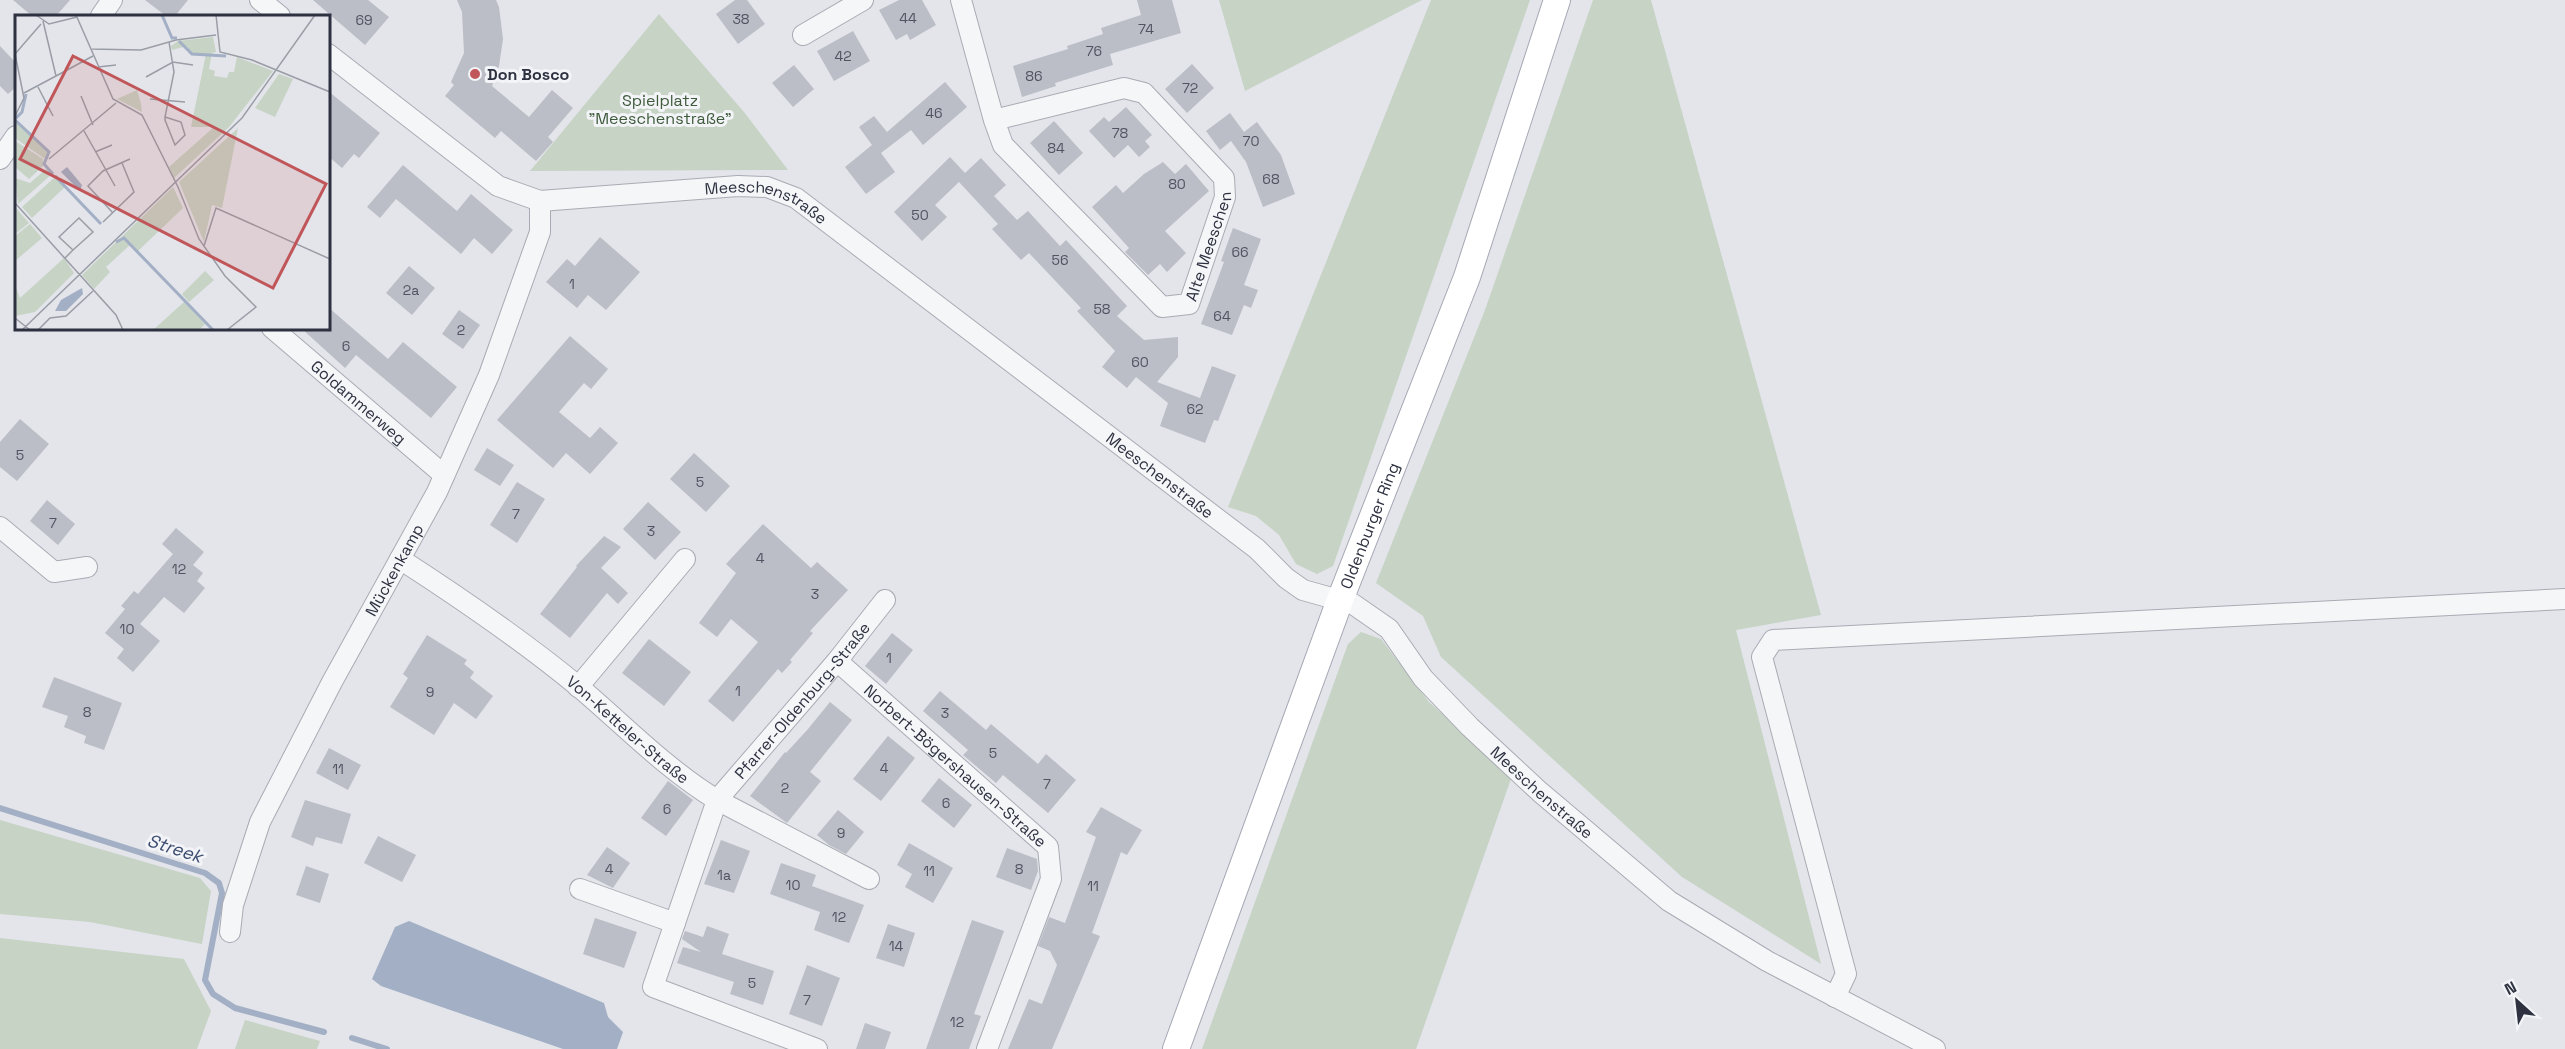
<svg xmlns="http://www.w3.org/2000/svg" width="2565" height="1049" font-family="'Space Grotesk',sans-serif">
<style>
.green{fill:#c7d3c5}
.water{fill:#a2afc5}
.lines{fill:none;stroke-linecap:round;stroke-linejoin:round}
.stream{stroke:#a2afc5;stroke-width:6}
.building{fill:#bbbec6}
.minor-casing{stroke:#a9abb4;stroke-width:22}
.major-casing{stroke:#a4a8b4;stroke-width:28}
.minor{stroke:#f5f6f8;stroke-width:20}
.major{stroke:#fff;stroke-width:26}
.poi-dot{fill:#c0565a;stroke:#f3f4f7;stroke-width:2}
.labels{text-anchor:middle;dominant-baseline:central;stroke-width:6;stroke-linejoin:round;paint-order:stroke}
.number-label{font-size:14px;fill:#505462}
.poi-label{font-size:16px;font-weight:bold;fill:#2d3140;stroke:#f3f4f7;text-anchor:start}
.park-label{font-size:16px;fill:#3e5a3b;stroke:#f3f4f7}
.street-label{font-size:16px;fill:#2d3140;stroke:#f3f4f7}
.water-label{font-size:18px;font-style:italic;fill:#3b4c70;stroke:#f3f4f7}
.inset-river{fill:none;stroke:#a2afc5;stroke-width:3}
.inset-road{fill:none;stroke:#9a9da6;stroke-width:1.5}
.view{fill:#c0565a;fill-opacity:0.15;stroke:#c0565a;stroke-width:3}
.inset-edge{fill:none;stroke:#2d3140;stroke-width:3}
</style>
<rect width="100%" height="100%" fill="#e3e5ea"/>
<path class="green" d="M1219,0H1422L1245,91Z
M1431,0H1530L1333,566L1317,574L1296,564L1279,535L1256,516L1228,507Z
M1593,0H1651L1821,615L1736,630L1821,964L1682,877L1441,657L1423,616L1376,583L1485,310Z
M659,14L744,112L788,170L530,171Z
M1361,632L1381,639L1429,702L1512,776L1416,1049H1202L1348,644Z
M0,820L200,878L211,891L202,944L90,922L0,914Z
M0,938L184,959L211,1011L197,1049H0Z
M245,1020L320,1041L317,1049H235Z"/>
<path class="water" d="M409,921L604,1003L608,1017L623,1032L617,1049H563L381,986L372,979L395,927Z"/>
<g class="lines">
<path class="stream" d="M0,808L205,873L219,883L222,893L205,980L213,994L235,1008L324,1032
M352,1038L387,1049"/>
</g>
<path class="building" d="M13,0H70L56,16H32Z
M145,0H188L175,16H166Z
M313,0H368L389,17L365,45Z
M457,0H496L499,7L503,39L499,66L492,86L529,117L552,90L573,108L548,137L553,142L536,161L501,131L495,138L445,96L454,85L451,82L464,53L462,12Z
M735,0H747L765,24L738,44L716,14Z
M899,0H922L936,25L910,40L907,34L896,40L879,10Z
M1137,0H1172L1181,33L1110,54L1113,65L1055,83L1056,86L1022,97L1013,66L1068,49L1067,46L1103,34L1101,28L1141,15Z
M853,31L870,61L834,81L817,51Z
M0,46L16,63V87L8,94L0,86Z
M1192,64L1214,88L1187,113L1165,89Z
M794,65L814,89L793,107L772,83Z
M945,82L967,107L923,145L911,130L881,153L895,172L866,194L845,167L872,145L859,127L874,116L887,132Z
M328,91L380,133L359,158L354,154L342,168L328,156Z
M1126,107L1152,135L1145,141L1150,147L1139,157L1128,145L1114,158L1089,131L1104,117L1109,122Z
M1230,113L1244,132L1257,122L1281,155L1295,194L1263,207L1246,162L1231,141L1220,150L1206,131Z
M1054,121L1083,153L1059,175L1030,143Z
M950,157L965,173L981,158L1006,185L994,196L1017,220L1028,211L1060,246L1066,240L1127,306L1117,316L1144,340L1178,337V357L1157,382L1200,398L1212,366L1236,375L1218,421L1214,420L1205,443L1160,426L1168,403L1136,377L1127,388L1102,367L1115,351L1077,311L1081,308L1029,253L1021,260L992,229L998,224L959,182L935,205L947,217L922,241L894,212Z
M1163,162L1175,174L1186,164L1209,191L1165,231L1186,253L1167,272L1160,264L1148,275L1125,252L1129,248L1092,207L1116,185L1123,193L1144,174Z
M403,165L457,211L471,194L513,230L492,254L474,238L461,254L396,199L380,218L367,207Z
M1233,228L1261,239L1244,285L1258,290L1251,308L1244,305L1232,335L1201,324L1224,262L1221,261Z
M600,237L640,272L606,310L588,295L577,308L546,282L567,259L575,266Z
M409,266L435,288L412,315L386,293Z
M328,307L388,359L403,342L457,387L431,418L356,355L345,368L301,328H328Z
M459,310L480,325L463,349L442,334Z
M570,336L608,369L591,389L584,383L559,412L590,438L600,427L618,443L590,474L566,453L553,468L497,420Z
M20,419L49,444L17,481L0,467V442Z
M487,448L514,465L500,486L474,470Z
M694,453L730,486L706,512L670,479Z
M517,482L545,499L517,543L490,525Z
M47,500L75,524L58,545L30,521Z
M648,502L681,532L655,560L623,529Z
M763,524L811,568L817,562L848,590L810,631L813,633L790,660L792,662L782,673L778,669L733,722L708,701L758,642L731,619L717,637L699,623L736,573L726,564Z
M176,528L204,552L193,565L203,573L197,581L205,588L184,613L164,597L140,624L160,641L133,672L117,658L124,649L105,633L125,609L121,606L134,591L138,594L173,554L162,544Z
M604,536L621,547L601,568L628,593L618,604L607,593L570,638L540,614L577,567L576,566Z
M892,633L913,650L886,684L865,666Z
M427,635L467,660L464,664L474,672L470,678L493,696L476,719L454,703L434,735L390,707L408,678L403,674Z
M649,639L691,672L664,706L622,673Z
M54,677L122,703L104,750L84,743L86,736L64,727L68,716L42,707Z
M940,691L986,730L991,724L1038,764L1046,754L1076,780L1048,813L1003,775L996,783L963,755L968,750L923,711Z
M830,702L852,720L810,772L821,781L787,823L750,796L785,752L786,753L808,729Z
M888,736L915,758L881,801L853,779Z
M329,748L361,765L348,790L316,773Z
M939,778L972,805L954,828L921,801Z
M668,781L693,800L666,836L641,818Z
M305,800L351,814L342,844L316,837L313,846L291,837Z
M1101,807L1142,830L1127,855L1121,852L1092,933L1100,936L1052,1049H1008L1029,999L1042,1004L1057,965L1050,951L1038,946L1049,917L1065,923L1096,837L1086,832Z
M838,810L864,832L846,854L829,845L817,835Z
M378,836L416,855L402,882L364,863Z
M721,840L750,851L734,893L704,884Z
M909,843L953,868L933,903L905,887L912,874L897,865Z
M607,847L630,863L613,888L587,875Z
M1007,848L1037,859L1038,871L1031,890L996,877Z
M781,863L816,875L812,886L864,905L849,943L814,930L820,912L770,894Z
M306,866L329,874L320,903L296,895Z
M595,918L637,932L624,968L583,954Z
M972,920L1004,931L974,1014L981,1016L969,1049H926Z
M888,924L915,933L904,967L876,958Z
M707,926L729,934L722,954L774,971L763,1005L730,994L734,982L677,963L683,947L701,952L682,939L685,931L703,937Z
M807,965L840,978L822,1026L789,1014Z
M865,1023L891,1032L885,1049H856Z"/>
<g class="lines">
<g class="minor-casing">
<g id="minor">
<path d="M260,0L280,16"/>
<path id="s1" d="M961,0L994,120L1003,145L1162,307L1189,304L1225,197L1224,178L1144,93L1124,88L994,120"/>
<path d="M101,16L112,0"/>
<path d="M803,35L863,0"/>
<path id="s2" d="M328,54L498,186L540,201L738,186L767,187L796,198L1257,549L1286,578L1303,590L1353,604L1389,629L1423,678L1470,727L1540,792L1669,901L1767,961L1935,1049"/>
<path d="M0,159L16,136"/>
<path id="s3" d="M272,328L444,475"/>
<path d="M0,527L54,572L87,567"/>
<path id="s4" d="M400,559C462,599 522,640 579,687C624,725 666,769 717,800L869,879"/>
<path id="s5" d="M837,661L1048,847L1051,879L987,1049"/>
<path d="M578,687L685,559"/>
<path d="M580,889L675,923"/>
<path id="s6" d="M230,932L233,905L260,822L332,682L437,492L489,375L540,232V201"/>
<path d="M1835,997L1846,974L1762,657L1773,640L2565,599"/>
<path id="s7" d="M817,1049L653,987L717,800L837,661L885,600"/>
</g>
</g>
<g class="major-casing">
<g id="major">
<path id="s8" d="M1176,1049L1340,600L1467,277L1557,0"/>
</g>
</g>
<use href="#minor" class="minor"/>
<use href="#major" class="major"/>
</g>
<circle class="poi-dot" cx="475" cy="74" r="6"/>
<g class="labels">
<g class="number-label">
<text x="908" y="18">44</text>
<text x="741" y="19">38</text>
<text x="364" y="20">69</text>
<text x="1146" y="29">74</text>
<text x="1094" y="51">76</text>
<text x="843" y="56">42</text>
<text x="1034" y="76">86</text>
<text x="1190" y="88">72</text>
<text x="934" y="113">46</text>
<text x="1120" y="133">78</text>
<text x="1251" y="141">70</text>
<text x="1056" y="148">84</text>
<text x="1271" y="179">68</text>
<text x="1177" y="184">80</text>
<text x="920" y="215">50</text>
<text x="1240" y="252">66</text>
<text x="1060" y="260">56</text>
<text x="572" y="284">1</text>
<text x="411" y="290">2a</text>
<text x="1102" y="309">58</text>
<text x="1222" y="316">64</text>
<text x="461" y="330">2</text>
<text x="346" y="346">6</text>
<text x="1140" y="362">60</text>
<text x="1195" y="409">62</text>
<text x="20" y="455">5</text>
<text x="700" y="482">5</text>
<text x="516" y="514">7</text>
<text x="53" y="523">7</text>
<text x="651" y="531">3</text>
<text x="760" y="558">4</text>
<text x="179" y="569">12</text>
<text x="815" y="594">3</text>
<text x="127" y="629">10</text>
<text x="889" y="658">1</text>
<text x="738" y="691">1</text>
<text x="430" y="692">9</text>
<text x="87" y="712">8</text>
<text x="945" y="713">3</text>
<text x="993" y="753">5</text>
<text x="884" y="768">4</text>
<text x="338" y="769">11</text>
<text x="1047" y="784">7</text>
<text x="785" y="788">2</text>
<text x="946" y="803">6</text>
<text x="667" y="809">6</text>
<text x="841" y="833">9</text>
<text x="609" y="869">4</text>
<text x="1019" y="869">8</text>
<text x="929" y="871">11</text>
<text x="724" y="875">1a</text>
<text x="793" y="885">10</text>
<text x="1093" y="886">11</text>
<text x="839" y="917">12</text>
<text x="896" y="946">14</text>
<text x="752" y="983">5</text>
<text x="807" y="1000">7</text>
<text x="957" y="1022">12</text>
</g>
<g class="poi-label">
<text x="487" y="74">Don Bosco</text>
</g>
<g class="park-label">
<text x="660" y="100">Spielplatz<tspan x="660" dy="18">"Meeschenstraße"</tspan></text>
</g>
<g class="street-label">
<text stroke="none"><textPath href="#s2" startOffset="490">Meeschenstraße</textPath></text>
<text stroke="none"><textPath href="#s1" startOffset="466">Alte Meeschen</textPath></text>
<text stroke="none"><textPath href="#s3" startOffset="114">Goldammerweg</textPath></text>
<text stroke="none"><textPath href="#s2" startOffset="976">Meeschenstraße</textPath></text>
<text stroke="none"><textPath href="#s8" startOffset="558">Oldenburger Ring</textPath></text>
<text stroke="none"><textPath href="#s6" startOffset="400">Mückenkamp</textPath></text>
<text stroke="none"><textPath href="#s7" startOffset="504">Pfarrer-Oldenburg-Straße</textPath></text>
<text stroke="none"><textPath href="#s4" startOffset="285">Von-Ketteler-Straße</textPath></text>
<text stroke="none"><textPath href="#s5" startOffset="158">Norbert-Bögershausen-Straße</textPath></text>
<text stroke="none"><textPath href="#s2" startOffset="1480">Meeschenstraße</textPath></text>
</g>
<g class="water-label">
<text transform="translate(175 848) rotate(18)">Streek</text>
</g>
</g>
<g transform="translate(15 15)">
<rect width="315" height="315" fill="#e3e5ea"/>
<path d="M198,22L201,37L197,38L194,54L200,56L199,61L212,63L214,57H219L222,42L258,56L214,112L159,163L154,152L199,112H176L191,39H174L172,31L157,35L156,31L163,26ZM264,59L278,64L260,102L240,93ZM122,75L126,89L127,97L102,84ZM0,106L33,137L30,144L0,123ZM223,113L207,193L197,190L189,227L164,167ZM0,126L28,144V151L14,164L0,152ZM31,154L37,159L3,189L0,163L15,168ZM40,162L51,171L17,203L7,192ZM158,172L168,193L123,236L116,229L91,252L95,257L79,274L67,260ZM0,192L14,208L0,219ZM15,209L27,223L0,246V221ZM49,243L59,258L20,297L0,301V270L5,283ZM190,256L199,265L174,287L167,279ZM169,287L190,309L184,315H138Z" fill="#c7d3c5"/>
<path d="M52,152L67,170L65,176L46,157ZM67,273L68,279L51,296H40L46,285Z" fill="#a2afc5"/>
<path class="inset-river" d="M147,0L157,23H162M164,26L177,39L211,41M1,103L7,97L11,79M0,105L34,137L29,149L38,159M40,161L86,209M101,227L109,223L198,315"/>
<path class="inset-road" d="M21,0L34,9L62,2M61,0L98,84L127,100L163,172L184,224L210,261L241,292L212,315M201,0L205,37L237,45L315,77M28,6L41,61L78,41M75,34L126,35L161,25L201,20M0,39L9,83L0,101M0,39L26,9M83,52L101,50M131,62L158,47L178,50M23,72L38,101M9,78L41,61M66,81L78,110M135,84L170,87M150,102L166,107L170,120L160,130L150,105V102L159,57L154,27M69,116L100,171M80,137L97,130M34,144L101,88M0,188L101,300L108,315M98,198L73,171L88,156L115,144M88,207L119,177L107,148M189,231L201,193L315,244M50,243L58,235L78,217L64,203L44,222L58,235M0,303L15,315M7,315L227,103L300,0M23,315L35,303L51,301L78,276"/>
<path class="view" d="M58,41L311,169L258,273L5,144Z"/>
<rect width="315" height="315" class="inset-edge"/>
</g>
<g transform="translate(2517 1001) rotate(333)" stroke="#f3f4f7" stroke-width="4.5" paint-order="stroke">
<path d="M0-4.5L10 22L0 15L-10 22Z" fill="#2d3140"/>
<text y="-9" font-size="16" font-weight="bold" text-anchor="middle" fill="#2d3140">N</text>
</g>
</svg>
